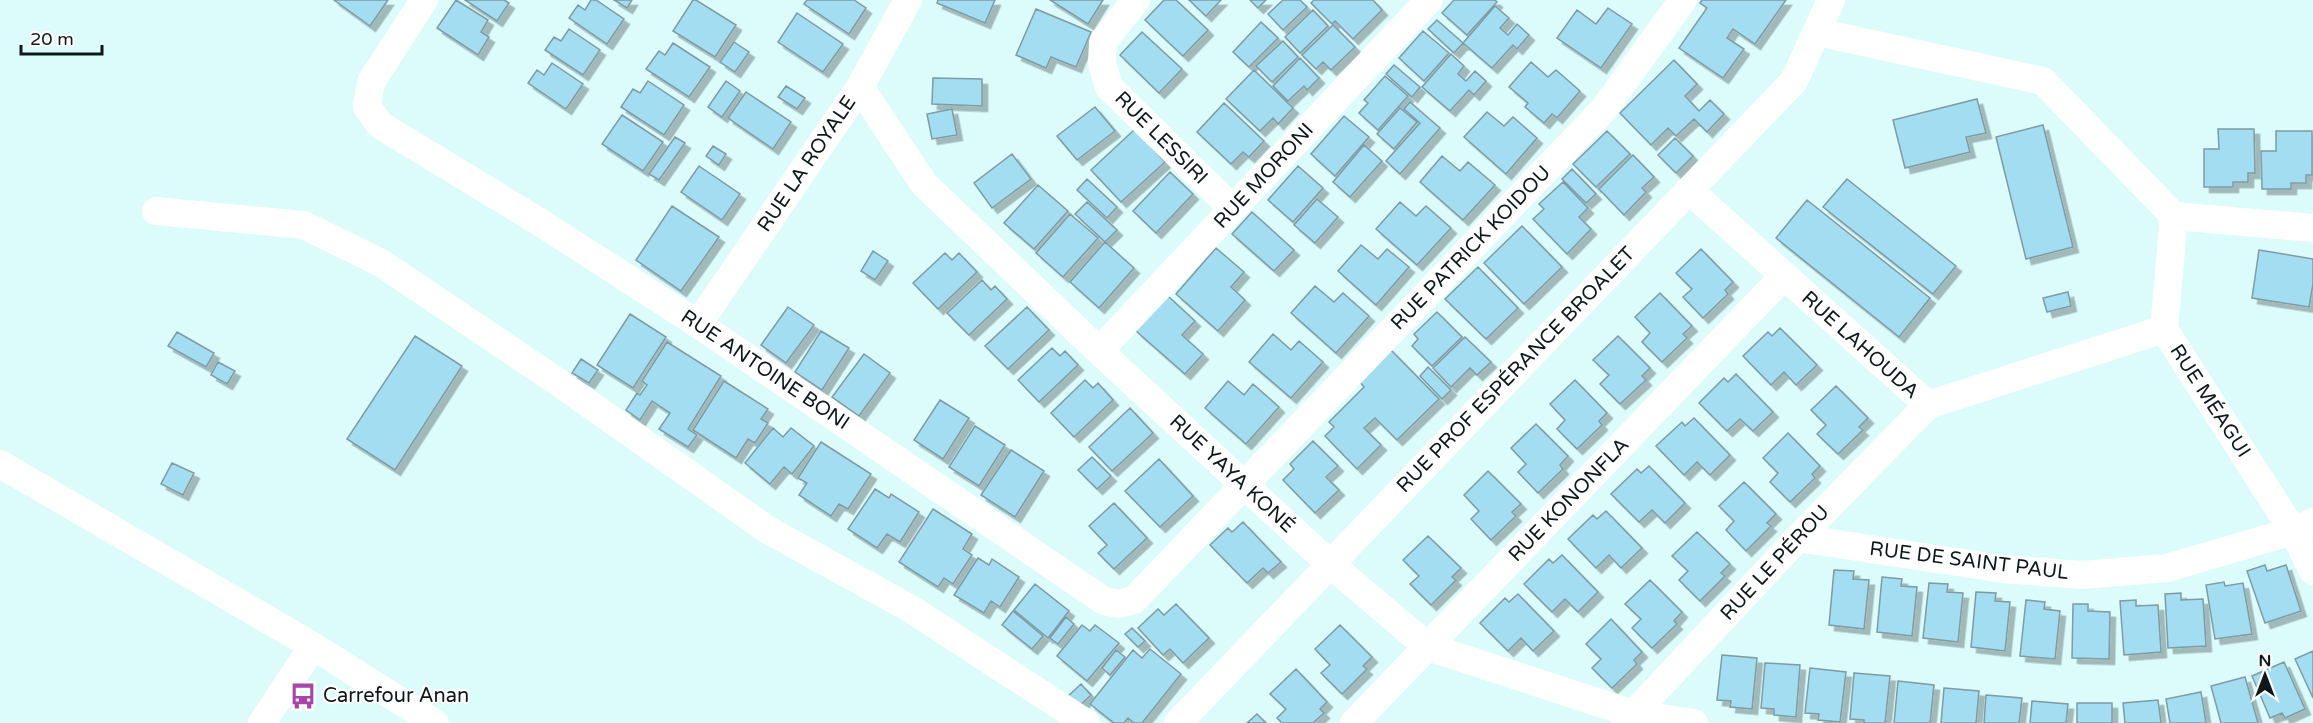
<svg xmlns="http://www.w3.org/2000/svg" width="2313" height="723" font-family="'Varela Round',sans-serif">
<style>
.building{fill:#a2ddf1;stroke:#7f9ba4;stroke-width:1.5;filter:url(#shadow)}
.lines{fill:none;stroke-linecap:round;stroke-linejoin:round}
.minor{stroke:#fff;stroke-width:28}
.labels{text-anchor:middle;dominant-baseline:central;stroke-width:4.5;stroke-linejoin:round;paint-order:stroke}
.street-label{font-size:20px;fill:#0d1919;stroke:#fff}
.poi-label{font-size:20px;fill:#0d1919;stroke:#fff;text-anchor:start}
</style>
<defs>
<filter id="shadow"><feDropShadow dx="5.5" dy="5.5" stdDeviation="0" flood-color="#0004"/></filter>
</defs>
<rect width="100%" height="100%" fill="#dbfcfb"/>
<path class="building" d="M334,0H388L370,26Z
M456,0L488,20L481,32L489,37L478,55L437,28Z
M465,0H504L509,3L497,21Z
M591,0H596L624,19L607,44L569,18L578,5L585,10Z
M614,0H632L627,8Z
M693,0H696L736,25L715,57L673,31Z
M807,0H854L866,8L849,34L804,4Z
M938,0H995L985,23L937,3Z
M1050,0H1103L1088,24Z
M1164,0H1176L1208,30L1183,56L1145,20Z
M1189,0H1221L1206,16Z
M1250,0H1266L1258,8Z
M1283,0H1300L1307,7L1283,30L1268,14Z
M1314,0H1373L1382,10L1353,39L1335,21L1332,24L1311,3Z
M1454,0H1495L1497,2L1467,35L1442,13Z
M1702,0H1786L1755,44L1733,29L1727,38L1744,49L1723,78L1679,48L1707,8L1700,3Z
M1495,6L1509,18L1500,28L1508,35L1517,24L1529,35L1517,49L1513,45L1492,68L1463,43Z
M1608,8L1632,24L1601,68L1557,38L1577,10L1596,24Z
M1036,9L1091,32L1076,67L1051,57L1046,68L1016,55Z
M1313,10L1328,26L1300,53L1285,37Z
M797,13L843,44L823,72L778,42Z
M1437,20L1463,43L1454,53L1428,29Z
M1261,22L1278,38L1249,67L1233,52Z
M1333,25L1355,47L1331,70L1323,62L1316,69L1302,55Z
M569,29L600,50L583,75L545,50L554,37L561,41Z
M1423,31L1449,53L1424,81L1399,58Z
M1142,32L1182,69L1159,93L1120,55Z
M1283,41L1298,57L1272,82L1256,66Z
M734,42L749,52L735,72L720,62Z
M673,43L710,67L689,97L646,69L659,51L665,55Z
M1451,54L1464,66L1458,74L1466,81L1475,71L1486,81L1474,95L1469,90L1450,111L1422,87Z
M1300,58L1319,78L1307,90L1304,86L1288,101L1273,86Z
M1674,60L1697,84L1685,96L1699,111L1710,100L1724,114L1707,132L1694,119L1676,136L1668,128L1651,145L1620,113Z
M1531,62L1548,77L1556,70L1580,91L1557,118L1552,114L1544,123L1525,107L1528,103L1509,87Z
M552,63L583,84L566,109L528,83L537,70L544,75Z
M1394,65L1420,87L1412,97L1386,74Z
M1254,70L1293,108L1278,124L1273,118L1260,131L1226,99Z
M1385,76L1408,96L1378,130L1359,113L1368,103L1364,100Z
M933,78L982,79V106L932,104Z
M648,81L684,105L664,135L621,107L633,89L640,93Z
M726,81L740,91L722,117L708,107Z
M786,86L805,98L797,109L778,97Z
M746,92L791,122L773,149L728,118Z
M1977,99L1986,133L1966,137L1970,152L1905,168L1893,120Z
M1410,102L1440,128L1400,174L1386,161L1420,123L1404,109Z
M1224,103L1264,141L1249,157L1243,152L1231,164L1197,132Z
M1095,107L1115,131L1077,160L1057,136Z
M1400,108L1417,122L1394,149L1377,134Z
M952,109L957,135L932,139L927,114Z
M1487,112L1504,126L1513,117L1537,138L1506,174L1464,137Z
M622,115L663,142L643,171L602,144Z
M1344,116L1369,137L1335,176L1311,154Z
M2043,125L2073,247L2026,259L1996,137Z
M1135,129L1165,162L1121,202L1091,170Z
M2218,129H2254L2255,173H2248V182H2233V187H2204V149H2219Z
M1607,131L1630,154L1596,187L1573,164Z
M2276,131H2312V175H2306V183H2291V189H2262L2261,151H2276Z
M675,137L685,143L659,180L649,174Z
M1675,138L1693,156L1676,173L1658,155Z
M1364,145L1382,161L1350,197L1333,182Z
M713,146L726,154L719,165L706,156Z
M1012,154L1031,179L992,208L974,183Z
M1633,155L1654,177L1642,188L1646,192L1624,215L1599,189Z
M1442,156L1460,171L1468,162L1495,185L1463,220L1420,182Z
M699,166L740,194L722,220L681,192Z
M1298,166L1323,188L1293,222L1268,200Z
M1572,169L1596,194L1586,203L1562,179Z
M1170,172L1193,194L1156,233L1133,211Z
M1087,179L1117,207L1107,218L1077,190Z
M1847,179L1956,266L1933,294L1823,207Z
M1563,182L1588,208L1579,217L1591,229L1567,254L1533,219L1544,209L1539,204Z
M1038,185L1068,211L1034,249L1004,223Z
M1317,199L1338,217L1315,243L1294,225Z
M1807,200L1930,298L1899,337L1776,238Z
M1087,202L1117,230L1105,242L1075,214Z
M1400,202L1416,216L1426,206L1451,228L1417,265L1376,229Z
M672,206L719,237L681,291L636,260Z
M1252,212L1294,250L1274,271L1232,234Z
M1070,214L1098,238L1063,277L1036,253Z
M1522,226L1562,267L1524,304L1484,263Z
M1105,242L1134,268L1099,308L1070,282Z
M1361,245L1378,259L1387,249L1409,267L1376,305L1338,271Z
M1216,248L1244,272L1231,287L1245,300L1218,331L1176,294Z
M1701,249L1733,282L1725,290L1728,294L1703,318L1683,297L1692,289L1676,273Z
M2259,250L2313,259V284L2309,307L2252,298Z
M873,251L888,261L875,280L861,271Z
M945,253L952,260L959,253L977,272L938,309L913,283Z
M1478,267L1518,308L1486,339L1445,299Z
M982,280L991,290L995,286L1007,299L969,335L947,313Z
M1315,286L1334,302L1343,293L1369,316L1336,353L1291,313Z
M2068,292L2071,306L2047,312L2043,298Z
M1660,293L1692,326L1683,334L1687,338L1662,362L1642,342L1650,333L1635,317Z
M1168,296L1195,321L1182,335L1203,354L1185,374L1136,331Z
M788,307L814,325L786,363L761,345Z
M1027,307L1049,330L1008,369L985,346Z
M1437,312L1462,337L1432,366L1412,346L1418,339L1414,334Z
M630,314L666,337L633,388L597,365Z
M1780,328L1817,365L1796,385L1784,372L1771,385L1743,356L1768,332L1772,336Z
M821,331L849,348L822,390L795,372Z
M177,332L214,353L206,367L168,346Z
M1273,334L1291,350L1299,341L1323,362L1291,398L1249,362Z
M415,336L462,366L395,470L347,439Z
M1618,336L1650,368L1642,376L1646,380L1620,404L1600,384L1609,375L1593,360Z
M1465,337L1491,362L1477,375L1470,368L1451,387L1433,368Z
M667,342L721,376L688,429L697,435L688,447L659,429L670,413L652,401L640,420L626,410L637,393L640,395L647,385L642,381Z
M1052,348L1060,356L1065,351L1078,365L1039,402L1018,380Z
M1391,350L1439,399L1397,440L1375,418L1364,428L1381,445L1357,469L1325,436L1334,427L1329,422L1364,387L1359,381Z
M864,354L890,373L859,416L832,397Z
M581,359L598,370L589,383L572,373Z
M218,362L235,371L227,384L211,375Z
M1428,367L1451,390L1442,399L1420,376Z
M1736,374L1773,412L1753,431L1740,419L1727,431L1699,403L1724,378L1728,382Z
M1085,380L1093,388L1098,383L1113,400L1074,437L1051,413Z
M1575,380L1607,413L1599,421L1602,425L1577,449L1557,429L1565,420L1550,404Z
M724,381L768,409L761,419L768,423L755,443L748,439L736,458L693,430Z
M1228,381L1244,395L1253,384L1279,407L1246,444L1205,408Z
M1836,386L1868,418L1859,427L1863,430L1838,454L1817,434L1826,425L1811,410Z
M940,400L969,418L943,459L914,440Z
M1130,408L1153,433L1112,471L1089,447Z
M1694,418L1730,455L1710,475L1697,462L1684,475L1656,446L1682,422L1685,426Z
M1536,424L1568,456L1560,465L1563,469L1538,493L1518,472L1526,464L1511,448Z
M975,426L1005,445L979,486L949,467Z
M773,428L783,437L791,428L814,446L792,474L784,467L770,484L745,463Z
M1788,433L1820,466L1812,474L1815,478L1790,502L1770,482L1778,473L1763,458Z
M1313,441L1338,466L1326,477L1339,490L1315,513L1283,480L1294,469L1290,464Z
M821,442L871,474L848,509L839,504L831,516L799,495L807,483L798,478Z
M1011,450L1044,471L1015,517L981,495Z
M1092,457L1111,476L1097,489L1078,470Z
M1159,459L1193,496L1160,527L1125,491Z
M172,463L194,473L183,495L161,484Z
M1649,466L1685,503L1665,523L1652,510L1639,522L1611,494L1637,469L1641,473Z
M1488,471L1521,504L1512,512L1516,516L1491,540L1471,519L1479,511L1464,495Z
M1744,482L1776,514L1767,523L1771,526L1746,551L1726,530L1734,521L1719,506Z
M875,489L889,498L891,494L919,512L900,542L887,534L877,548L848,529Z
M1114,503L1147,538L1114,569L1098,553L1107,545L1089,526Z
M933,509L972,534L963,549L972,555L953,584L944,578L938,587L899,562Z
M1606,511L1642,548L1621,568L1609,555L1596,568L1568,539L1593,515L1597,519Z
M1243,522L1281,562L1268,573L1263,568L1247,583L1210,545L1228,528L1232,532Z
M1697,532L1730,564L1721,573L1725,576L1700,601L1679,580L1688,571L1672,556Z
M1428,536L1461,568L1452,577L1456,580L1431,605L1410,584L1419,576L1403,560Z
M1562,555L1598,592L1578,612L1565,599L1552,612L1524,584L1549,559L1553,563Z
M978,558L989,565L992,559L1019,577L1000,607L991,601L984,613L954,595Z
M2265,565L2267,571L2286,565L2301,611L2265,623L2247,571Z
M1834,570L1854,571L1853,579L1869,580L1864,629L1829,625Z
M1882,577L1902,579L1901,586L1917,587L1912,636L1877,632Z
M1650,580L1682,612L1674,621L1677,624L1652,648L1632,628L1641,619L1625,604Z
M2224,582L2225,586L2243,583L2252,634L2215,639L2206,585Z
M1929,583L1948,584L1947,592L1963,593L1958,642L1923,638Z
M1035,584L1069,611L1048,638L1014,610Z
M1976,592L1996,593L1995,601L2010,602L2005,651L1971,647Z
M2181,593V600L2203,599L2206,646L2168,648L2165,594Z
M1518,594L1554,631L1533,651L1521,638L1508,651L1480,623L1505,598L1509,602Z
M2026,600L2045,602L2044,609L2060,611L2055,659L2020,656Z
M2136,600V606L2158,605L2161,652L2124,655L2120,601Z
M1176,604L1209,638L1183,663L1170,649L1163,655L1138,628L1158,609L1164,615Z
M2073,604H2088V611L2110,612L2109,659L2072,658Z
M1013,611L1043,636L1032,649L1002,625Z
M1066,617L1074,624L1058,644L1050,638Z
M1611,619L1642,652L1634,660L1637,664L1612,688L1592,668L1601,659L1586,644Z
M1082,625L1090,631L1095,625L1119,643L1087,681L1057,656Z
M1340,625L1372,657L1363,666L1367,669L1342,694L1321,673L1330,665L1315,649Z
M1132,628L1145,641L1138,647L1125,634Z
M1150,649L1181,674L1142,723H1134L1128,718L1124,723H1114L1090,704L1133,650L1142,658Z
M1116,650L1125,657L1110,675L1102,668Z
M2313,651V698L2295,659Z
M1722,655L1757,658L1752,709L1730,707L1731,701L1717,700Z
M2284,662L2305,709L2285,718L2282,713L2270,718L2252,676Z
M1765,663L1800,665L1796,717L1774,715V709L1761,708Z
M1810,668L1846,672L1840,722L1818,720L1819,714L1805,713Z
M1296,669L1327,702L1320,709L1324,713L1313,723H1282L1277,718L1286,709L1270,694Z
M1854,673L1890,676L1885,723H1864V720L1850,719Z
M2245,677L2258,723H2221L2211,686Z
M1898,681L1934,685L1930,723H1894Z
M1081,684L1091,695L1076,709L1066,698Z
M1944,688L1979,691L1976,723H1941Z
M2201,692L2206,723H2170L2166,699Z
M1986,695L2022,698L2019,723H1984Z
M2158,700L2161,723H2125L2123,703Z
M2032,701L2068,704L2066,723H2030Z
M2077,703H2112V723H2077Z
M1257,714L1266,723H1247Z"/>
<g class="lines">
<path class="minor" d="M424,0L371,82L367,107L380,125L538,221L698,324L1104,601L1119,604L1134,600L1604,109L1683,0
M1136,0L1103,42L1102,63L1109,87L1232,208
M1817,32L2043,81L2174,216L2313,228
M860,87L924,184L1099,351L1330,564L1428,647L1634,714L1694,723
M1689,190L1928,405L2164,329
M156,211L304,225L381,263L555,380L768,530L911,609L1086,723
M2174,216L2164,329L2293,531L2313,571
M698,324L860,87L908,0
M1099,351L1429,0
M0,464L313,646L435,723
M1798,538L2003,569L2083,575L2167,568L2293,531L2313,522
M262,723L313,646
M1178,723L1794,81L1831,0
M1354,723L1784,276
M1625,723L1798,538L1928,405"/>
</g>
<defs>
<g id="bus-bare" transform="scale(2.07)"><path d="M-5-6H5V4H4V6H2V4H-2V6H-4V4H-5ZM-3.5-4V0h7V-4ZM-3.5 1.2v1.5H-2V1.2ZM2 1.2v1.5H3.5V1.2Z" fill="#a843a7" stroke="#fff" stroke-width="2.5" paint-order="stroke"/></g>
</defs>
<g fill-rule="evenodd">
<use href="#bus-bare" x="303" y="696"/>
</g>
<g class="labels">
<g class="street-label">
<text transform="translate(1161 138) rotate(45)">RUE LESSIRI</text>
<text transform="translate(807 164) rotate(-56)">RUE LA ROYALE</text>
<text transform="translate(1264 176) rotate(-47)">RUE MORONI</text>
<text transform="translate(1471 248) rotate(-46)">RUE PATRICK KOIDOU</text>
<text transform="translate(1860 345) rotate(42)">RUE LAHOUDA</text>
<text transform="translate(765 370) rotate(34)">RUE ANTOINE BONI</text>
<text transform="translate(1516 370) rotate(-46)">RUE PROF ESPÉRANCE BROALET</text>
<text transform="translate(2210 401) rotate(57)">RUE MÉAGUI</text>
<text transform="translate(1232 474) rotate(43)">RUE YAYA KONÉ</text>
<text transform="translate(1569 500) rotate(-46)">RUE KONONFLA</text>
<text transform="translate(1969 561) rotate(7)">RUE DE SAINT PAUL</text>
<text transform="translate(1775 563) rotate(-47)">RUE LE PÉROU</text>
</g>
<g class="poi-label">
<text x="323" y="696">Carrefour Anan</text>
</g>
</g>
<g transform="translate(2265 675)" stroke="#ffffff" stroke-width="4.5" paint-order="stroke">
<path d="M0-4.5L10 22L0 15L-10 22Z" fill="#0d1919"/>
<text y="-9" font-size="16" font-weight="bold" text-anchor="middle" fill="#0d1919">N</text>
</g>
<path d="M21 45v9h81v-9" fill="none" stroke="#0d1919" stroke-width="3"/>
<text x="30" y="45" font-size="18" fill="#0d1919" stroke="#ffffff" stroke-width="4.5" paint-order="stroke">20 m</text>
</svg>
